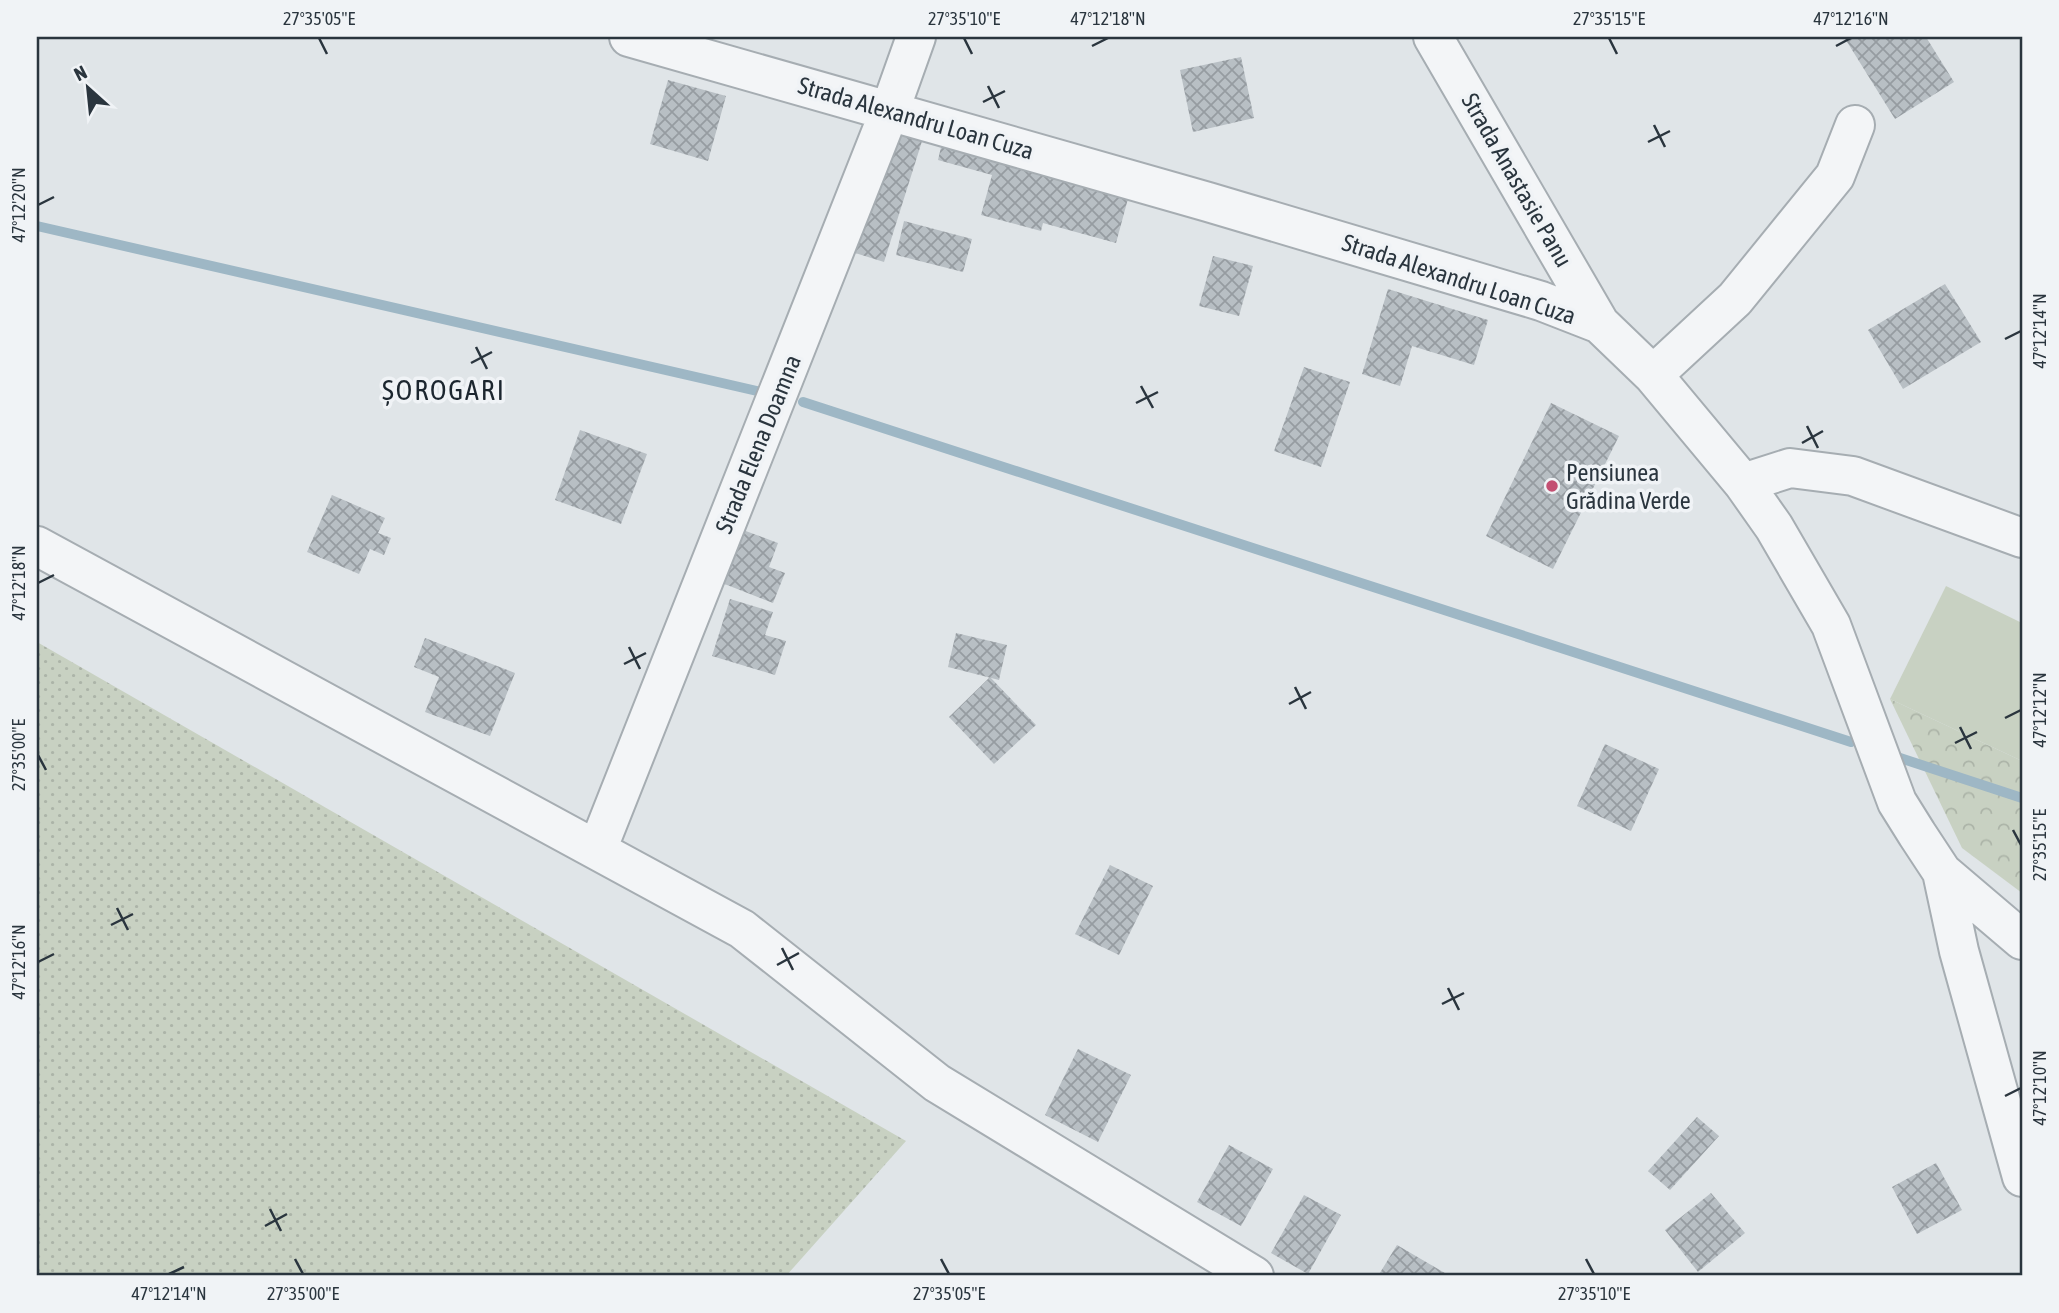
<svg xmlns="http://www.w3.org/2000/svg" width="2059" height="1313" font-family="'Asap Condensed',sans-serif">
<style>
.grass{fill:url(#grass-dots)}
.forest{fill:url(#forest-crowns)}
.pitch{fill:#c8d1c2}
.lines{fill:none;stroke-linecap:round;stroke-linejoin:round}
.stream{stroke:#9eb7c5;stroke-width:10}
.building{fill:url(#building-cross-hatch)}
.minor-casing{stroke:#a6adb2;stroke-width:42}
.minor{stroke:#f3f5f7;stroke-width:38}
.ticks{fill:none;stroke:#2a353e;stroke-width:2.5}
.poi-dot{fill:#c34f72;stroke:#f0f3f6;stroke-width:2.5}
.labels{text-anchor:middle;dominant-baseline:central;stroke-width:7;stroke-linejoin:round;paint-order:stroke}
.street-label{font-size:24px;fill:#2a353e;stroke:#f0f3f6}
.poi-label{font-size:24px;fill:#2a353e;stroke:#f0f3f6;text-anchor:start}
.quarter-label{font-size:28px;letter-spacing:2px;fill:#1c262f;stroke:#f0f3f6}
.neatline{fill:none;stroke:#2a353e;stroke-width:2.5}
.ticks-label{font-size:18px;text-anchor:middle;fill:#2a353e}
</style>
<defs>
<pattern id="grass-dots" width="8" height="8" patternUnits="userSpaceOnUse" patternTransform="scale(1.75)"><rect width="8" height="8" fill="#c8d1c2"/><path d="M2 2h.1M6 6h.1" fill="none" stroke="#acb4a8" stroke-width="1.8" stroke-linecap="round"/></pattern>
<pattern id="forest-crowns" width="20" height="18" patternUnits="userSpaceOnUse" patternTransform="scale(1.75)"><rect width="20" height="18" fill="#c8d1c2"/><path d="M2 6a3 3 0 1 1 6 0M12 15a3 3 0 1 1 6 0" fill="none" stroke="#acb4a8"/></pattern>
<pattern id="building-cross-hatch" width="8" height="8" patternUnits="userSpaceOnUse" patternTransform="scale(1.75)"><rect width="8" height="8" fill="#b8bfc4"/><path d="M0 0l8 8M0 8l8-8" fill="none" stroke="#969ca1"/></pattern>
</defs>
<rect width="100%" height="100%" fill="#e0e5e8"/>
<path class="grass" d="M37,642L906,1141L786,1276H37Z"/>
<path class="forest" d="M1890,699L2022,761V893L1962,848Z"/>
<path class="pitch" d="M1946,586L2022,623V761L1890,699Z"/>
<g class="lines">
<path class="stream" d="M37,226L757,391
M803,402L1851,742
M1894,756L2022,798"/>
</g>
<path class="building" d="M1844,37H1926L1954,82L1895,119Z
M1241,57L1254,118L1193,132L1180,70Z
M668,80L726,96L708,161L650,144Z
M891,129L923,138L884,262L852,252Z
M944,134L1132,184L1116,243L1043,223L1041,231L981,215L992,175L938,160Z
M904,221L972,239L963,272L896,255Z
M1213,256L1253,266L1239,316L1199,306Z
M1945,284L1981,342L1903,389L1868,330Z
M1388,289L1488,320L1474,365L1412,346L1400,386L1362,374Z
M1304,367L1350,382L1321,467L1274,451Z
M1551,403L1619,436L1553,569L1486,536Z
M580,430L647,454L621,524L555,500Z
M332,495L385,518L378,533L391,538L384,555L370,549L359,574L307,552Z
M743,530L778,543L769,567L785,573L773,603L722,583Z
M730,599L773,612L765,635L786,641L775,675L712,656Z
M956,633L1007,645L999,680L948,667Z
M425,638L515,673L490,736L425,712L439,677L414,667Z
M990,677L1036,725L994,764L949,717Z
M1605,744L1659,769L1631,831L1577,806Z
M1110,865L1153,886L1119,955L1075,934Z
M1078,1049L1131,1075L1098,1142L1045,1115Z
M1697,1117L1719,1136L1670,1190L1648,1171Z
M1229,1145L1273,1169L1241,1226L1197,1202Z
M1936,1163L1962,1210L1917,1234L1892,1187Z
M1711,1193L1745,1233L1698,1272L1665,1230Z
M1304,1195L1341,1215L1308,1274L1271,1253Z
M1397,1245L1450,1276H1378Z"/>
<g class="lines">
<g class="minor-casing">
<path id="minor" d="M629,37L1208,202L1541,301L1600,324L1653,375L1743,483L1774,527L1831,625L1897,802L1917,834L1942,872L2022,940
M1433,37L1600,324
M1653,375L1735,299L1835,176L1855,125
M1743,483L1790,468L1853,476L2022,538
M37,546L742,929L937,1083L1254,1276
M597,850L890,110L916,37
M1942,872L1959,951L2022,1177"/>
</g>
<use href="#minor" class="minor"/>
</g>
<path class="ticks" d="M319,38L327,54M964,38L972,54M1609,38L1617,54M1092,46L1108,38M1836,46L1851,38M988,86L999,108M983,102L1005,91M1654,125L1665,147M1648,142L1670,131M38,205L54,197M2005,339L2021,331M476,347L487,369M471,363L492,352M1141,386L1153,408M1136,403L1158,392M1807,426L1818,448M1802,443L1823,431M38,583L54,575M629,647L640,669M624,664L646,653M1295,687L1306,709M1289,704L1311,692M2005,718L2021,710M1960,727L1971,749M1955,743L1977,732M38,755L46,770M2013,830L2021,845M117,908L128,930M111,925L133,914M782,948L793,970M38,962L54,954M777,965L799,953M1448,988L1459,1010M1442,1004L1464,993M2005,1096L2021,1088M270,1209L281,1231M265,1226L287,1214M295,1259L303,1274M941,1259L949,1274M1586,1259L1594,1274M169,1274L184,1267"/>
<circle class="poi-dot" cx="1552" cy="486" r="7"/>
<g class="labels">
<g class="street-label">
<text transform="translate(916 118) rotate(16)">Strada Alexandru Loan Cuza</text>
<text transform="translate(1517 180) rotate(60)">Strada Anastasie Panu</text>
<text transform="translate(1459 279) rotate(18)">Strada Alexandru Loan Cuza</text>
<text transform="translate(758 444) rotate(-68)">Strada Elena Doamna</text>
</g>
<g class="poi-label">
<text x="1566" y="472">Pensiunea<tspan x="1566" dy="28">Grădina Verde</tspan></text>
</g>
<g class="quarter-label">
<text x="444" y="390">ȘOROGARI</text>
</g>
</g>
<rect width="2059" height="1313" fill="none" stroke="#f0f3f6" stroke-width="77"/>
<g transform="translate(88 88) rotate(333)" stroke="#f0f3f6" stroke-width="5" paint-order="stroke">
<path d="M0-5L12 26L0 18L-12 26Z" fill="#2a353e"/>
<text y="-10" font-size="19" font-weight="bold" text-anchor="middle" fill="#2a353e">N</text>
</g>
<rect x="38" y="38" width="1983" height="1236" class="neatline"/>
<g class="ticks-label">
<text x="319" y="25">27°35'05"E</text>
<text x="964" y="25">27°35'10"E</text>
<text x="1108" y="25">47°12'18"N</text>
<text x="1609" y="25">27°35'15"E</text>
<text x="1851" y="25">47°12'16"N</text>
<text transform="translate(19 205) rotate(-90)" y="6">47°12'20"N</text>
<text transform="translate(2040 331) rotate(-90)" y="6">47°12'14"N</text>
<text transform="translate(19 583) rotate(-90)" y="6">47°12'18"N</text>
<text transform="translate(2040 710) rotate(-90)" y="6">47°12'12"N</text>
<text transform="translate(19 755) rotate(-90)" y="6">27°35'00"E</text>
<text transform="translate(2040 845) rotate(-90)" y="6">27°35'15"E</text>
<text transform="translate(19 962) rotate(-90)" y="6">47°12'16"N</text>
<text transform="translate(2040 1088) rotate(-90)" y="6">47°12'10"N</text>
<text x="169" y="1300">47°12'14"N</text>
<text x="303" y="1300">27°35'00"E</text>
<text x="949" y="1300">27°35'05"E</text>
<text x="1594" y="1300">27°35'10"E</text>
</g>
</svg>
